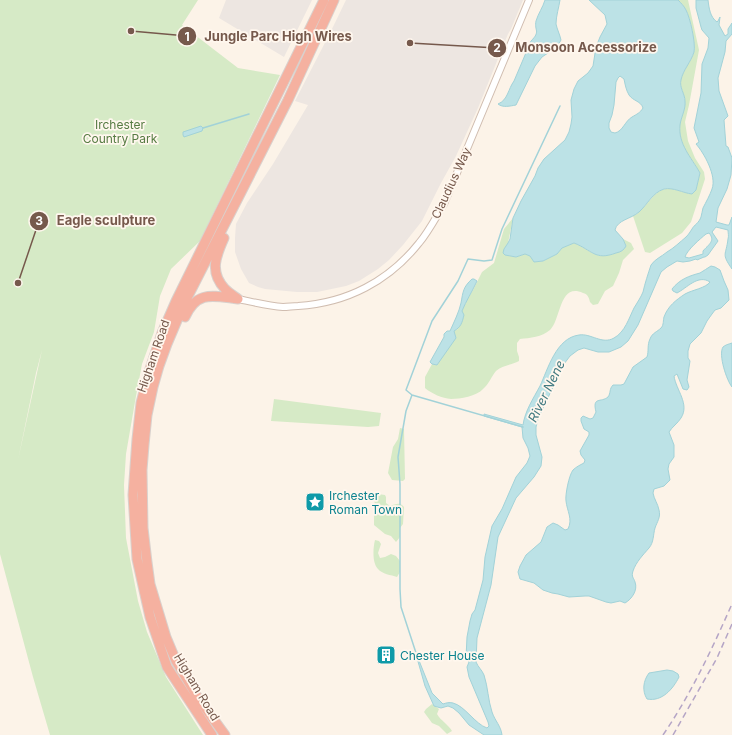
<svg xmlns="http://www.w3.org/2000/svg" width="732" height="735" font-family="Inter,sans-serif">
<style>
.industrial{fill:#ede6e1}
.green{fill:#d6eac6;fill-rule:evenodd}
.water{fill:#bce2e6;stroke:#a2d2d8;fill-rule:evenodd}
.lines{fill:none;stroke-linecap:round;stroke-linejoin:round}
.stream{stroke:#a2d2d8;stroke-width:1.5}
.minor-casing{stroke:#d0bdb0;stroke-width:8}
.highway-casing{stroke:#d9d1cd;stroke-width:11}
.minor{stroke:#fff;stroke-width:6}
.highway{stroke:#f5b1a0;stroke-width:9}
.rail{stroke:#b5a5c6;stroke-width:1.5;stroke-dasharray:6 4;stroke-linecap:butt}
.labels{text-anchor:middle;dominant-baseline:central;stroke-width:3.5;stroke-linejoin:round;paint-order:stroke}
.park-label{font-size:12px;fill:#577c43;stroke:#fff7ee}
.street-label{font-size:12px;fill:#76594c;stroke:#fff7ee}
.culture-label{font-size:12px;fill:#0d838f;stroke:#fff7ee;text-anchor:start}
.water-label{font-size:13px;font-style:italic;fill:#437b82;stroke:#fff7ee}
.leader{fill:none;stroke:#76594c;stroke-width:1.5}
.callout-dot{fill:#76594c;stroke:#fff7ee;stroke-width:1.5}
.mark-label{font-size:12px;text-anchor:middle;font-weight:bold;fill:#fff}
.callout-label{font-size:13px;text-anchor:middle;font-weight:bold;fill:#76594c;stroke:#fff7ee;stroke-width:3.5;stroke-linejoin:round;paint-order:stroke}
</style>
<rect width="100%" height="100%" fill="#fcf3e8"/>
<path class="industrial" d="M226,0H312L284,57L219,18Z
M346,0H523L511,29L508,34L478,108L456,156L441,183L422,221L403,245L389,260L378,269L359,281L346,286L317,292H297L265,289L258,287L249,283L241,269L235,252V238L236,224L247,203L273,164L308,105L295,101L331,31Z"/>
<path class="green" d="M0,0H198L182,25L238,68L280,75L200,241L171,269L160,296L154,332L142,364L136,396L126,454L124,485L126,538L138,601L147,632L166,677L203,735H50L33,677L0,554ZM42,350L18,460L36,373Z
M678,0H688L699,50L689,105L685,122L688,141L695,158L704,172L705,179L691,222L682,233L650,253L645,252L633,216C635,215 637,214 638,213C649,204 657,185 673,189C680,191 686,193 692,194L696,190L700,173C691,157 678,144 680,125C681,117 686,109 685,101C685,94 679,87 681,80C683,70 691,62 694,52C696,44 690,17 686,10C684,6 681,3 678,0Z
M513,218L508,243L504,249L506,255L516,257L525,254L530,256L535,262L543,261L557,254L562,248L574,243C591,250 595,261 616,253C620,252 623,250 626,246L623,239L631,243L634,249L623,260L619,273L613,286L605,291L598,304L593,305L590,302C589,298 588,294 583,293C559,282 561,320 550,330C542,337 530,338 520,339L517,343V351L519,357V361C512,365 502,365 496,371C491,377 489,384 483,389C477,396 460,399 451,399C442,398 432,394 425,388V377L432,364L437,365L454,335L453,331L458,329L462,311L467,300L473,290L482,272L494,263L504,229Z
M274,399L381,413L379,426L368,427L271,421Z
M400,428L404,429L405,479L403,481L392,480L388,473L393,447L398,439Z
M378,494L385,495L386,497V503L390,506C396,504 400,502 404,507L403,524L400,528V537L396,542L391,536L385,534L374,525V513L375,496Z
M375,540L379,541L381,544L378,553L380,558L385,557L391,554L396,556L400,561V572L397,577C391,575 382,574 378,569C372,563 373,548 375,540Z
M432,704L439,709L437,714C441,721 448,724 452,731L447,734L439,726L432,723L424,712L426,709Z"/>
<path class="water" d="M545,0H560C559,7 556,16 556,24C557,29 560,35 561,40L557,47L542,57L535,66L516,105C510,106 503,108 498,104C508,100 508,89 514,81L531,41C541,31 534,31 536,21C538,14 543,7 545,0Z
M589,0H678C681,3 684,6 686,10C690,17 696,44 694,52C691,62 683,70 681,80C679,87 685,94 685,101C686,109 681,117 680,125C678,144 691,157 700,173L696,190L692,194C683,193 673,187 664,189C652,193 648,204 639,212C631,219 617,220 615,230L623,239L626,246C624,250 621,252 616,253C595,261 592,250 574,243L562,248L557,254L543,261L534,262L530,256L525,254L516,257L505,255L503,253L504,249L508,243L510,239L513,218L521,201L535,176L538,168L544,159L565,140L569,132L571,124L572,117L571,100L574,89L578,81L588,73L593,66L596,47L600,37L607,24L605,15ZM620,76L624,79C625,84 626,90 629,95C633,101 641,101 643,108C640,113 637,114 632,117C625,121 623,131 615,133L611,132L609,128V123L612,115L614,105L616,82L618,78Z
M696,0H708C709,8 710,17 717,22L718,21L720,17L719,25L725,36L728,34V29L732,23V34L726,41L725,52L718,78L719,91L728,116L724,120L726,146L728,147L732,158L731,175L727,189L718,208L716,222L727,225H729L732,217V269C721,253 726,256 728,239C729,236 728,233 728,230L716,227L712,232L718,241L708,255L705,257H704L697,260L696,259L690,261L683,262L677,261L667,267L661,272L638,325L628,341L621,347L609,352H598L584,348L578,350L570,356L564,364L561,370L538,419L536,427V435L542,457L541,466L534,477L516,498L498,537L491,585L477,638L476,662C478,667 482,670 484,675C488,687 488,700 492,712C495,721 501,726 502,735H484L469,725L459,713L453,708L448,706L441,708L434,706L425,686L417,658H418L432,693L443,704C446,703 449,702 453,703C465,706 475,724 487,728L489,726L488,722L469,677L467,667L469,662L466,658L467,637L470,621L472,614L475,610L483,580L485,557L492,526L502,509L516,477L527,463L530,456L528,448L523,438L522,427L484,416V414L523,425C525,411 533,399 540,386C548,369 556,338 579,335C591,333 602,345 614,338C625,332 629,318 634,308C637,303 641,297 643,292C645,283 648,274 651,265C655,259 661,257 667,252C674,248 680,242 686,237C689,234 690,232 692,229C694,225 699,223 701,217C702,214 702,211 703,208C706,202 710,195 712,189C717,176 704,153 696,144L699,142L694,128L701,93L702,64L708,48L709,38L702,30L701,27L696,8ZM709,233C716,241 708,245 703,251V254L689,258L685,257C687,250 700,239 706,234Z
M201,126L203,128L202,131L184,137L183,135V132Z
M711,266L715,267L720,270L724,281L728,290L729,300L721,308L715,310L712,314L707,321L701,333L690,344L688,351V358L690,361L687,380L689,387L687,390L683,389L677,374L674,376C676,390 690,404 681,418C678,423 672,427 669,432L674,445V457L669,464L668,469L670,480L664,486L654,489L653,493C654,499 658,504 659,510C661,517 657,522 655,528C653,535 654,542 649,548C643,555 636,562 633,571C631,577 634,578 635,582C638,590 632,599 625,603L620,601L611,603L606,602L589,596H585L569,597L558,594L552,593L543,590L534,583L520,579L518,572L520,566L526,555L541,542L547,527L553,523L558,525L565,530L568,529C573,519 567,511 566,501C565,495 569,475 573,470C576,467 580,465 584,463L585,460L581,455L580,451L589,435V432L584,429L581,421V418L583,416L590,419L593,418L596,412C592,396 601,403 608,397C611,393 609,389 613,385H621L624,384L633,367L647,357C649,351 647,345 650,339C652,333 657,332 661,328C664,325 663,320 664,317C668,306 676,300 685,294C692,290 706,288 710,282C698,274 687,288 677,293L673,291L672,289C680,279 689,276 700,273C704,271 707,268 711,266Z
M472,279H474L477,281C472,292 466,301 462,311L464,315C462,323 461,327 454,331L456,338L437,365L432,364L430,362L444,337V334L447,331H450C454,322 459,312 461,303C463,292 463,287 472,279Z
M732,343V387C727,381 718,355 723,347C725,345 729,344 732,343Z
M667,670L673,671L678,674L679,677C673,689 662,702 647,699C642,691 643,681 649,673Z"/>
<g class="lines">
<path class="stream" d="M203,128L249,114
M412,395L406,411L398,457L400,484V589L401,607L418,659
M523,427L412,395L406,390L432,321L458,281L468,259L484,261L492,260L502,229L560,106"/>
<g class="minor-casing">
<path id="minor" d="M238,299C253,302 268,306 283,307C288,307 293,306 298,306C347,303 389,281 419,243C429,231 436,217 444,204L529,0"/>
</g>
<g class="highway-casing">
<path id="highway" d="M224,238C216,256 209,272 225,289C229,293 234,296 238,299
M185,317C197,290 213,296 238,299
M212,735L167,667L150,617L137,559L133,495L137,439L141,403L150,369L162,333L176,301L324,0
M225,735L198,698L176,661L166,637L150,584L147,562L143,528L142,470L144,445L147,415L153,387L159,366L167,344L184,304L288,100L334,0"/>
</g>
<use href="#minor" class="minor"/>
<use href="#highway" class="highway"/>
<path class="rail" d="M663,735C691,694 712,649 732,604
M673,735L717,658L732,624"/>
</g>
<defs>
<g id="sight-square" transform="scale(1)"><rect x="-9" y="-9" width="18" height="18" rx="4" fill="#0f9aa8" stroke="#fff7ee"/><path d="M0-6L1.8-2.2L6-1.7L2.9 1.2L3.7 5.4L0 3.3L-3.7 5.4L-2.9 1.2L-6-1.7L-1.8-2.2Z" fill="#fff"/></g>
<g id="building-square" transform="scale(1)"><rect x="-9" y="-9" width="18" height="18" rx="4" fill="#0f9aa8" stroke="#fff7ee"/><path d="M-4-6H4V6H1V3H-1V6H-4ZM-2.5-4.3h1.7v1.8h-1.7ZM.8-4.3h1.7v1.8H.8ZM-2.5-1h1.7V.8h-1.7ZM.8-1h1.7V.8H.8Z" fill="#fff"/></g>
</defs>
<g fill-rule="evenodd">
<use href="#sight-square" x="315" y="502"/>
<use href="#building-square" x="386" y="655"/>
</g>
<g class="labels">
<g class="park-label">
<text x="120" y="124">Irchester<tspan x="120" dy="14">Country Park</tspan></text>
</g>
<g class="street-label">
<text transform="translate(451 183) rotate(-65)">Claudius Way</text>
<text transform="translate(153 356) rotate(-71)">Higham Road</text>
<text transform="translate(197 687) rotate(59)">Higham Road</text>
</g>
<g class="culture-label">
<text x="329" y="495">Irchester<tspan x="329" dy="14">Roman Town</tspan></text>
<text x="400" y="655">Chester House</text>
</g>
<g class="water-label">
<text transform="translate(546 391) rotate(-64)">River Nene</text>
</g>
</g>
<path class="leader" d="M131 31L187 36M410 43L497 48M18 283L39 221"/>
<g class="callout-dot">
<circle cx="131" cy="31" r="4"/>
<circle cx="410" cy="43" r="4"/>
<circle cx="18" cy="283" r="4"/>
<circle cx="187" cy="36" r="10"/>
<circle cx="497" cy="48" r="10"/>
<circle cx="39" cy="221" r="10"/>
</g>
<g class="mark-label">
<text x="187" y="41">1</text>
<text x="497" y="52">2</text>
<text x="39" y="225">3</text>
</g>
<g class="callout-label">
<text x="278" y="41">Jungle Parc High Wires</text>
<text x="586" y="52">Monsoon Accessorize</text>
<text x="106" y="225">Eagle sculpture</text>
</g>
</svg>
